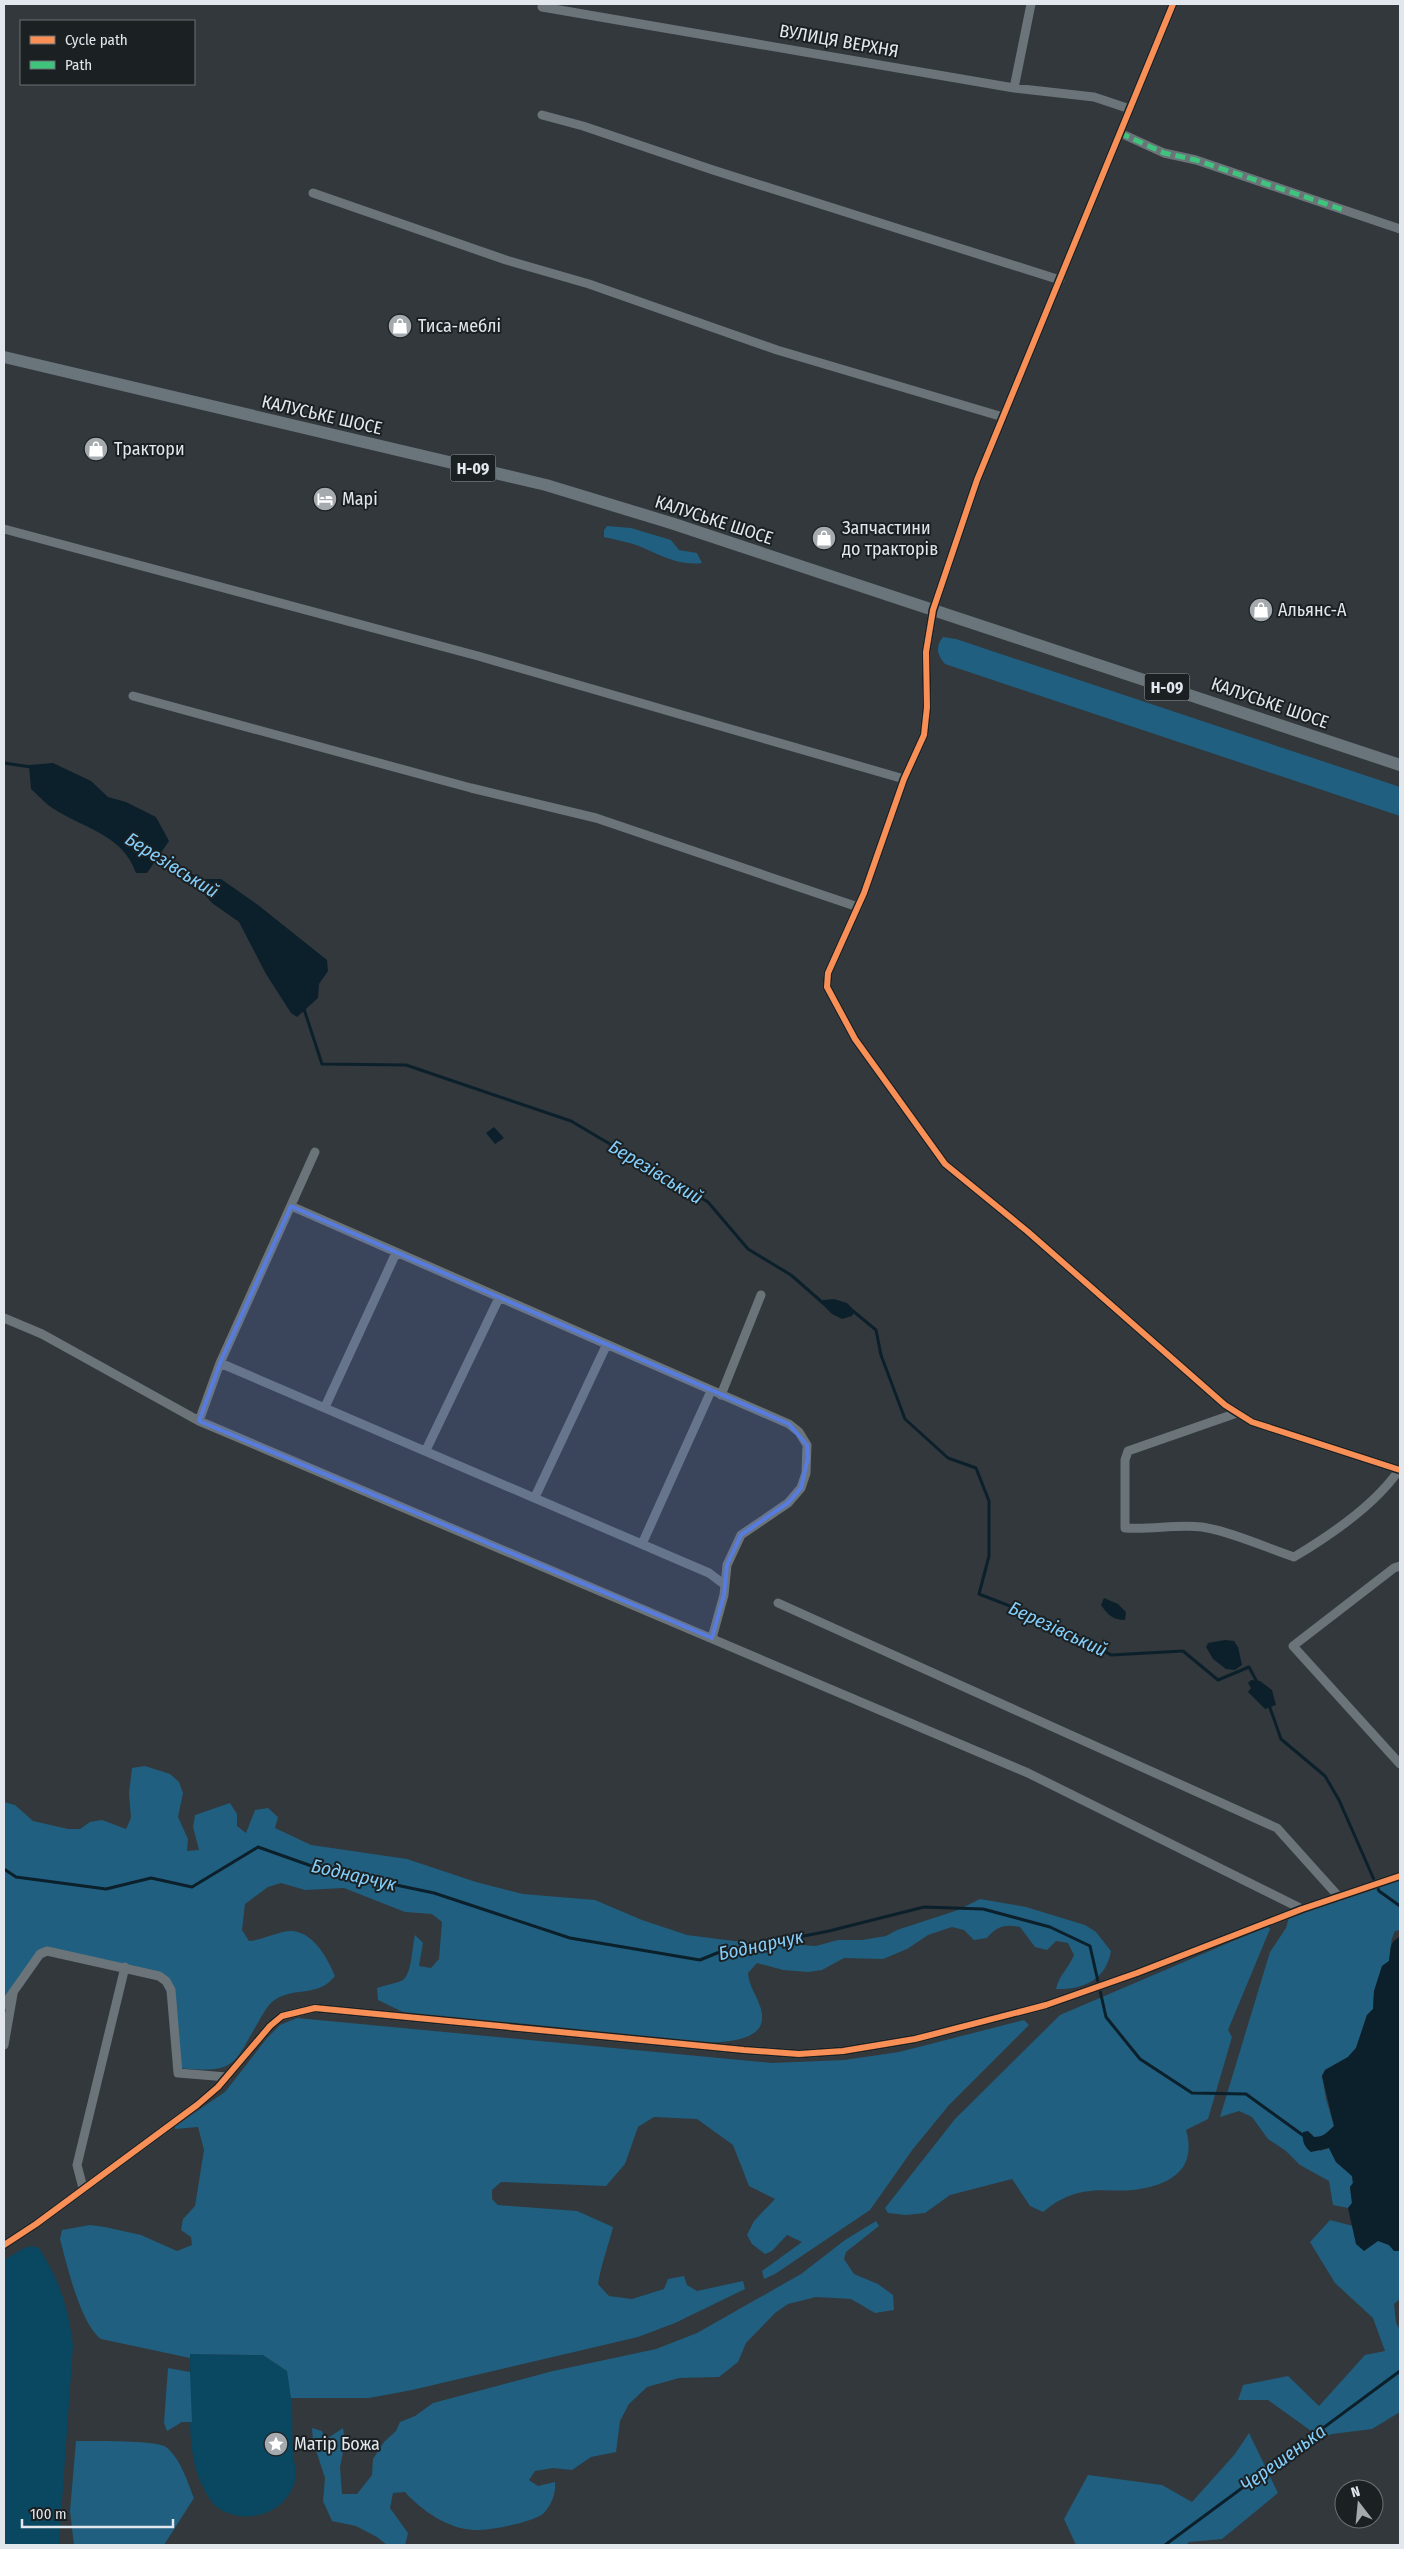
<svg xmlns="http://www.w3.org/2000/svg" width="1404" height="2549" font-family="'Fira Sans Condensed',sans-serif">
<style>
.green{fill:#0a4761}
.forest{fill:#205f7f}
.water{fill:#0c202c}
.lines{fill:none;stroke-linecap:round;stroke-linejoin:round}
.stream{stroke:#0c202c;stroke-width:3}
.minor{stroke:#6a7479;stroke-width:9}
.primary{stroke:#69747b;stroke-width:12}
.quiet{stroke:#40c37c;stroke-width:5;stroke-dasharray:10 5;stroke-linecap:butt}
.cycleway-casing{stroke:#1b2023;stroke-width:9}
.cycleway{stroke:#f78f57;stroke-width:6}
.marked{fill:#587cde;fill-opacity:0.2;stroke:#587cde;stroke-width:4;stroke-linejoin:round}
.labels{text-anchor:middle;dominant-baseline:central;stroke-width:4;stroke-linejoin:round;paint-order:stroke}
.shield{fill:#1b2023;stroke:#a6abb0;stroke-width:1}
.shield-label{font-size:16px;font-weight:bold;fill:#e1e7ec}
.street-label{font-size:18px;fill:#e1e7ec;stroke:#1b2023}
.poi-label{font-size:18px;fill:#e1e7ec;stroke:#1b2023;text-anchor:start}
.water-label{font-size:19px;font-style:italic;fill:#84cef9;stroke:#1b2023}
</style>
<rect width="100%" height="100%" fill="#32383c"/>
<path class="green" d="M32,2246L39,2248C60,2281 68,2307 73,2345L59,2545H4V2260L24,2248Z
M190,2354L263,2355L287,2371C295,2398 291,2427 293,2454C294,2462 297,2473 295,2481C286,2513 249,2525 221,2510C212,2505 205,2492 201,2483C185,2449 191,2392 190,2354Z"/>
<path class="forest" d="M607,526L631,528L671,540L679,550L697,553L702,563C678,566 660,555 639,546C628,542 616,540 604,537V530Z
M943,637L956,639L1400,787V816L945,664C937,655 935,647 943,637Z
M145,1766L170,1774L179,1782L183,1793L178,1817L188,1839L187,1851L199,1850L193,1827L195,1815L230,1803L237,1814V1826L246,1833L255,1810L268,1808L278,1817L275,1828L311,1845L407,1859L476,1882L523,1894L595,1900L642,1920L687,1935L734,1941L816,1946L838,1940H862L886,1936L897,1930L958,1910L980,1899L1026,1907L1085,1925L1096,1932L1111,1951C1106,1980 1083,1990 1056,1989C1059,1975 1069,1968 1074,1955L1068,1943L1056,1941L1047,1950L1035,1947L1020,1927C1005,1924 997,1926 987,1938L974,1940L964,1930L952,1927L928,1935L907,1949L883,1959L844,1958L822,1970L808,1972L783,1970L757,1963L748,1973C749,1986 756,1994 760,2006C774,2045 717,2042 695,2043L413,2017L378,2000L377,1988C384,1985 399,1983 403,1980C412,1973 412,1947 415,1935L423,1943L419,1966L431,1968L439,1959L442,1922L432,1914L405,1912L344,1888L305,1890L281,1883L268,1887L245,1904L242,1930L249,1941C261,1940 270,1935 283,1932C310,1925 327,1957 335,1976C319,1997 296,1987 276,1999C268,2004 265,2011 260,2019C233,2065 237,2074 179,2068L164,1976L51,1948L4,1999V1802L15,1805L33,1821L68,1829H80L90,1822L102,1820L126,1829L131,1818L129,1793L132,1768Z
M1400,1879V1930L1395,1931C1390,1940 1391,1950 1389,1961L1382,1966L1374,1992L1373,2009L1367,2015L1356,2048L1348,2057L1325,2070L1322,2076L1326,2099L1334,2126C1327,2132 1325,2137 1314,2137L1310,2132L1320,2151L1329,2148L1336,2162L1352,2176L1353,2183L1350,2187L1352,2203L1348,2208L1333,2205L1329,2181L1300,2165L1286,2151L1268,2139L1252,2117L1239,2111L1220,2117L1270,1952L1286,1928L1289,1917Z
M1268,1926L1270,1929L1228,2030L1232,2037L1208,2119L1186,2130C1198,2171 1168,2186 1133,2190C1117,2192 1101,2188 1083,2192C1067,2195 1055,2202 1043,2212L1030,2206L1012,2179L950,2195L925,2213L906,2215L888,2213L885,2208L955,2119L1060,2015Z
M297,2018L772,2063L844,2060L899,2052L1024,2020L1029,2025L949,2105L913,2149L870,2210L775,2274L764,2279L762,2271L802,2242L787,2235L772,2251L765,2254L752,2244L747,2235L754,2221L775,2199L749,2186L733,2145L697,2119L654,2117L638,2127L625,2164L606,2186L501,2182L492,2190V2199L498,2205L577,2211L613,2227C608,2247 601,2265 598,2284L609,2296L632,2299L664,2289L668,2279L684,2276L687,2285L697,2291L743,2281L745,2289L675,2323L638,2337L412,2390L369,2398H291L287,2371L263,2355L190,2354V2358L101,2339C80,2323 67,2265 60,2239L62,2230L90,2225L105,2227L141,2235L177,2251L192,2245L191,2237L181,2230L183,2219L195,2206L204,2150L198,2127L175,2129V2126L225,2092L267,2038L280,2025Z
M1330,2220L1353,2226L1400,2251V2299L1394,2304L1396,2323L1400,2330V2412L1372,2429L1332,2434L1321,2438L1268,2400H1238L1243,2385L1288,2376L1319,2406L1365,2355L1385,2351L1373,2318L1335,2283L1310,2242Z
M876,2221L879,2226L846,2252L844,2259L854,2274L878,2284L893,2295L894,2310L875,2313L851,2299L816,2297L788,2304L775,2313L746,2343L738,2362L719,2377L679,2378L647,2387L629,2404L620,2421L616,2452L591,2457L572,2470L553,2468L535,2471L529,2480L538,2486L555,2482C556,2493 552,2504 544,2513C535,2522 488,2531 474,2530C448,2529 421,2510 405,2492L393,2493L390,2508L408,2533L405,2545H387L377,2537L356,2526L332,2521L323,2501L325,2478L313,2441L312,2428L322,2431L325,2440L343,2428L345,2442L340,2467L342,2494H357L372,2475L373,2459L384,2442L396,2431L400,2422L415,2416L433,2403L553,2371L656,2349L697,2333L801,2274L845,2240Z
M168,2368L190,2372L192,2422H182L167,2431L164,2423Z
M1249,2433L1278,2493L1222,2539L1189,2542L1186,2545H1076L1064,2519L1088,2475L1162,2485L1192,2502L1235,2454Z
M76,2441C91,2441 157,2440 166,2447C181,2459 187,2481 194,2498L164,2545H74L70,2511Z"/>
<path class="water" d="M53,763L91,781L108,797L126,802L156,817L169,841L147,873H136C122,832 79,828 48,805C42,800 37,794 31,789L29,765Z
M200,879H221L258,905L327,960L328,971L319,984L318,998L297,1017L291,1013L266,974L239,922L212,903L199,888Z
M494,1127L504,1138L495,1144L486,1133Z
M834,1299L847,1303L855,1311L852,1316L842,1319L832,1314L821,1303L823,1300Z
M1104,1598L1118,1604L1126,1612L1125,1620C1113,1620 1108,1615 1101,1605Z
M1225,1640L1234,1641L1238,1647L1242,1665L1235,1670L1226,1669L1213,1659L1206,1647L1208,1643Z
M1251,1680L1260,1681L1272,1690L1276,1705L1265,1709C1259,1703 1254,1698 1248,1692L1251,1688L1248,1683Z
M1400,1937V2251H1394L1389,2245L1378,2241L1364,2251L1356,2244L1348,2208L1352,2203L1350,2187L1353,2183L1352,2176L1336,2162L1329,2148L1311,2152C1304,2147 1302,2141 1303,2132L1308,2131L1314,2137C1325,2137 1327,2132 1334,2126L1322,2076L1325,2070L1348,2057L1356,2048L1367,2015L1373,2009L1374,1991L1382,1966L1389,1961C1391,1950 1389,1941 1400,1937Z"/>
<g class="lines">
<path class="stream" d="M4,763L31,767
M154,855L204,882
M303,1006L322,1064L406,1065L571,1121L708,1202L748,1249L791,1275L823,1303
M853,1311L876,1330L881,1355L905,1419L948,1458L976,1468L989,1501V1556L979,1594L1049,1621L1111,1655L1183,1651L1218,1680L1249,1667L1258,1684
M1269,1705L1281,1739L1325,1776L1339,1800L1379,1891L1400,1906
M4,1869L16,1877L106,1889L151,1878L192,1887L258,1847L320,1869L434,1893L570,1938L700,1960L717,1953L829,1931L924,1907L983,1909L1050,1927L1090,1946L1106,2017L1140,2059L1192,2093L1246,2094L1304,2136
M1165,2545L1400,2371"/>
<path class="minor" d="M1173,4L977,480L933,610L926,652L927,707L924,735L904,779L864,893L828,973L827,987L855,1039L945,1164L1027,1231L1225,1405L1252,1422L1400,1470
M542,7L1014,88L1094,97L1130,109
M1014,88L1031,4
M542,115L583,126L713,170L1060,280
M1120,133L1164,153L1196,160L1400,229
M313,193L506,260L589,284L777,350L1003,417
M4,529L478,656L904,779
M133,696L471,788L596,818L858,907
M291,1206L789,1424L799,1432L807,1445L806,1473L801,1488L788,1503L741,1535L727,1565L724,1595L712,1638
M4,1318L42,1334L199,1421L1028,1773L1302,1909
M220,1363L709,1573L725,1585
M721,1395L761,1295
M325,1407L396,1253
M1237,1413L1128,1451L1125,1460V1528C1151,1530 1177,1524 1202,1527C1230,1531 1267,1548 1294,1557C1331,1535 1375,1505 1399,1470
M199,1421L220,1363L315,1152
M426,1450L499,1298
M535,1497L606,1346
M642,1544L711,1391
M1400,1566L1394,1568L1293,1646L1400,1764
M778,1603L1277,1828L1339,1897
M4,2005L40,1954L47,1951L159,1976L166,1981L171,1990L178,2073L227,2077
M4,2045L13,1994
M83,2188L77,2165L125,1967
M4,2245L36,2224L197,2105L218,2087L270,2026L282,2016L315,2008L744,2050L799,2054L843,2051L915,2039L1046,2005L1137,1973L1302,1909L1400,1876"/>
<path class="primary" d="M4,357L546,485L671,523L1400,765"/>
<path class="quiet" d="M1120,133L1164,153L1196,160L1344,210"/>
<g class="cycleway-casing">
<path id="cycleway" d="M1173,4L977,480L933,610L926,652L927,707L924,735L904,779L864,893L828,973L827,987L855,1039L945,1164L1027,1231L1225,1405L1252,1422L1400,1470
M4,2245L36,2224L197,2105L218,2087L270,2026L282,2016L315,2008L744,2050L799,2054L843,2051L915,2039L1046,2005L1137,1973L1302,1909L1400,1876"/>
</g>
<use href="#cycleway" class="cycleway"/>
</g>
<path class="marked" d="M291,1206L789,1424L807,1445L808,1458L801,1488L788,1503L741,1535L727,1565L724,1595L712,1638L199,1421L220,1363Z"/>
<defs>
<g id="shop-disc" transform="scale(1.25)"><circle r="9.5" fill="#a4aaae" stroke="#1b2023"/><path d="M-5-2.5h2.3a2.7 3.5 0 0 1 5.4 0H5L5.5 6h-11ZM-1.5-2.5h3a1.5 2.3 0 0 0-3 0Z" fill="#fff"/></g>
<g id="hotel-disc" transform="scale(1.25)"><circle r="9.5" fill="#a4aaae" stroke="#1b2023"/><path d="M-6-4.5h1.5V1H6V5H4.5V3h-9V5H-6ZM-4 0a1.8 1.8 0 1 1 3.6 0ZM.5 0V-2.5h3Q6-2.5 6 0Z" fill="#fff"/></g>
<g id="sight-disc" transform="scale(1.25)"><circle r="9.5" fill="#a4aaae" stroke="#1b2023"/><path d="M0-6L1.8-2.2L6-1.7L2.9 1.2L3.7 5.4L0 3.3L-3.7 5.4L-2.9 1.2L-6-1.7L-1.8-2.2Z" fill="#fff"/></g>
</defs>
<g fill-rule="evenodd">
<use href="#shop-disc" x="400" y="326"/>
<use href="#shop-disc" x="96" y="449"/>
<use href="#hotel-disc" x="325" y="499"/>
<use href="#shop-disc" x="824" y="538"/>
<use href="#shop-disc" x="1261" y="610"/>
<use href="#sight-disc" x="276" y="2444"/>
</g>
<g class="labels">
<g class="shield">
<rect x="450.5" y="454.5" width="45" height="27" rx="4"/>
<rect x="1144.5" y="673.5" width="45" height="27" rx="4"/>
</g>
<g class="shield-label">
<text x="473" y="468">Н-09</text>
<text x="1167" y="687">Н-09</text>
</g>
<g class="street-label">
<text transform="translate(839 41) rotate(10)">ВУЛИЦЯ ВЕРХНЯ</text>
<text transform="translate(322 415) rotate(13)">КАЛУСЬКЕ ШОСЕ</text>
<text transform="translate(714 520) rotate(18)">КАЛУСЬКЕ ШОСЕ</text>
<text transform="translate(1270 703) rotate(19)">КАЛУСЬКЕ ШОСЕ</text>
</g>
<g class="poi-label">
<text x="418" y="326">Тиса-меблі</text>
<text x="114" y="449">Трактори</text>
<text x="342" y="499">Марі</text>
<text x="842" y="528">Запчастини<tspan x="842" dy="21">до тракторів</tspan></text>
<text x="1278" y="610">Альянс-А</text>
<text x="294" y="2444">Матір Божа</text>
</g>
<g class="water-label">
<text transform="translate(172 865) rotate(32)">Березівський</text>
<text transform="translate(656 1172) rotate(31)">Березівський</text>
<text transform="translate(1058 1629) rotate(25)">Березівський</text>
<text transform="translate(354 1875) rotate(13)">Боднарчук</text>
<text transform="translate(761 1945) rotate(-12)">Боднарчук</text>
<text transform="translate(1283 2458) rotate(-36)">Черешенька</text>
</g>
</g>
<rect width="1404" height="2549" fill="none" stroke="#e1e7ec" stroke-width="10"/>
<rect x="20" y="20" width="175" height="65" fill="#1b2023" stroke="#6a7073"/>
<rect x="30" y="36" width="25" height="8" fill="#f78f57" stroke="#6a7073"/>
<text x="65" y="45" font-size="15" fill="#e1e7ec">Cycle path</text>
<rect x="30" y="61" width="25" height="8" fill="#40c37c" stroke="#6a7073"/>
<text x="65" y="70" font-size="15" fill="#e1e7ec">Path</text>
<g transform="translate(1359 2504) rotate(344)"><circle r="24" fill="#1b2023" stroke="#6a7073"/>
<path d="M0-4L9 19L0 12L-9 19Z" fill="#a4aaae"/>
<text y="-8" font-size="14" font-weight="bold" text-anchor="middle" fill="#e1e7ec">N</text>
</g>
<path d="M22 2519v8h151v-8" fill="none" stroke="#e1e7ec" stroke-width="2.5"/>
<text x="30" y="2519" font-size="15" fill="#e1e7ec" stroke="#1b2023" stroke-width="4" paint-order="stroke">100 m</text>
</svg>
